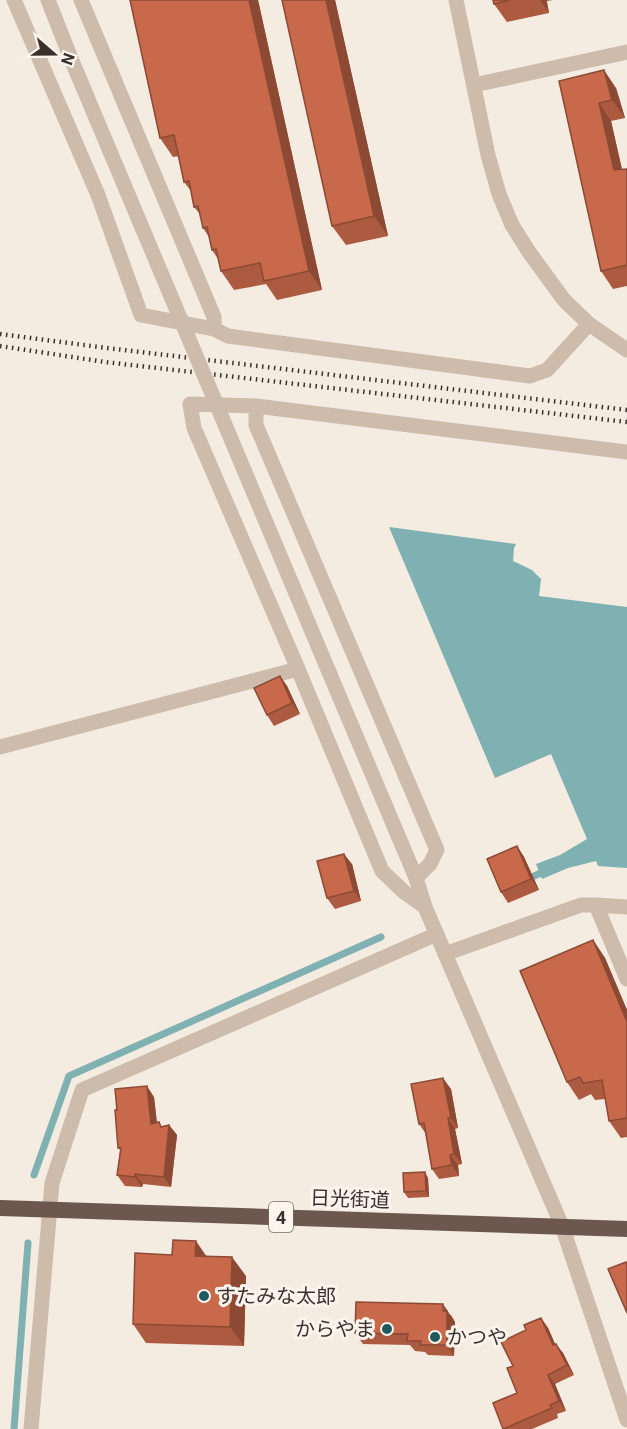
<svg xmlns="http://www.w3.org/2000/svg" width="627" height="1429" font-family="Roboto,'Noto Sans JP',sans-serif">
<style>
.water{fill:#7fb0b2}
.lines{fill:none;stroke-linecap:round;stroke-linejoin:round}
.stream{stroke:#7fb0b2;stroke-width:7}
.minor{stroke:#cdbbac;stroke-width:15}
.tertiary{stroke:#cdbbac;stroke-width:15}
.trunk{stroke:#6c584f;stroke-width:16}
.rail{stroke:#3b302b;stroke-width:4.5;stroke-dasharray:1.5 4.5;stroke-linecap:butt}
.tertiary-bridge{stroke:#cdbbac;stroke-width:15}
.wall{fill:#ac5a40}
.shaded-wall{fill:#8c4a34}
.building{fill:#c8694b;stroke:#8c4a34;stroke-width:1.5}
.poi-dot{fill:#1f5a5e;stroke:#fbf5ee;stroke-width:2}
.labels{text-anchor:middle;dominant-baseline:central;stroke-width:6;stroke-linejoin:round;paint-order:stroke}
.shield{fill:#fbf5ee;stroke:#756b66;stroke-width:1.5}
.shield-label{font-size:18px;font-weight:bold;fill:#3b302b}
.street-label{font-size:20px;fill:#3b302b;stroke:#fbf5ee}
.poi-label{font-size:20px;fill:#3b302b;stroke:#fbf5ee;text-anchor:start}
</style>
<rect width="100%" height="100%" fill="#f4ebe1"/>
<path class="water" d="M389,527L516,544L514,548L513,561L532,570L541,579L539,596L627,607V868L598,866L596,861L568,868L542,879L536,864L560,855L587,839L551,754L495,778Z"/>
<g class="lines">
<path class="stream" d="M532,877L547,870
M34,1175L69,1076L381,937
M14,1429L28,1243"/>
<path class="minor" d="M14,0L98,195L141,315L214,329V317L81,0
M214,329L228,336L530,376L547,370L589,324
M256,406V425L437,850L430,864L416,878
M0,747L298,669
M425,907L404,892L382,871L298,669L194,428L190,404L256,406L627,452
M627,907L596,905L627,979
M445,954L581,905H596
M31,1429L52,1183L82,1090L437,934"/>
<path class="tertiary" d="M48,0L72,61
M456,0L488,155L499,194L512,225L529,252L564,300L589,324L627,350
M474,85L627,52
M329,672L416,878L425,907L562,1226L627,1420"/>
<path class="trunk" d="M0,1208L627,1229"/>
<path class="rail" d="M0,334L107,348L627,410
M0,346L105,362L627,422"/>
<path class="tertiary-bridge" d="M72,61L329,672"/>
</g>
<path class="wall" d="M130,0H258L322,290L277,300L266,284L234,290L221,271L218,259L212,250L209,237L203,228L200,214L194,207L191,191L184,182L179,156L173,157L160,138Z
M282,0H335L388,236L346,245L332,226Z
M493,0H553L547,1L549,13L507,22L494,4Z
M559,81L616,88L625,118L611,121L622,169H627V286L613,289L601,271Z
M280,676L287,686L300,714L274,726L267,715Z
M517,846L524,857L539,890L508,903L501,892Z
M352,864L361,901L335,909L327,898Z
M593,940L605,958L627,1010V1137L621,1138L609,1121L605,1099L595,1100L591,1094L579,1100L567,1082Z
M451,1089L458,1128L455,1129L462,1164L458,1165L459,1176L439,1179L432,1169L426,1134L419,1124Z
M154,1097L157,1123L163,1127L169,1125L177,1135L171,1187L143,1184L142,1187L125,1186L117,1175L120,1150L118,1148L117,1110Z
M428,1178L429,1197L408,1198L404,1192Z
M206,1256L246,1276L244,1346L146,1343L133,1324Z
M451,1315L455,1322L454,1356L428,1355L425,1352L415,1351L410,1345L363,1344L355,1333Z
M541,1318L548,1328L555,1344L563,1353L574,1375L555,1384L566,1411L557,1414L558,1418L532,1429H503L517,1393L513,1366L526,1330Z"/>
<path class="shaded-wall" d="M249,0H258L322,290L309,271Z
M326,0H335L388,236L374,216Z
M540,0H546L549,13Z
M604,70L616,88L625,118L612,100Z
M599,103L611,121L626,188L614,170Z
M280,676L287,686L300,714L292,703Z
M517,846L524,857L539,890L531,879Z
M344,854L352,864L361,901L354,891Z
M593,940L605,958L627,1010V1022Z
M443,1078L451,1089L458,1128L451,1118Z
M147,1086L154,1097L158,1134L151,1124Z
M448,1118L455,1129L462,1164L454,1154Z
M169,1125L177,1135L171,1187L164,1177Z
M450,1155L458,1165L459,1176L452,1165Z
M425,1172L428,1178L429,1197L426,1191Z
M135,1174L143,1184L142,1187L135,1177Z
M196,1241L209,1260L195,1256Z
M232,1257L246,1276L244,1346L230,1327Z
M443,1304L455,1322L454,1356L447,1345Z
M541,1318L548,1328L560,1355L553,1345Z
M556,1344L563,1353L574,1375L567,1365Z
M548,1375L555,1384L566,1411L559,1401Z"/>
<path class="building" d="M130,0H249L309,271L264,281L260,263L221,271L216,249L212,250L207,227L203,228L198,206L194,207L189,181L184,182L174,135L160,138Z
M282,0H326L374,216L332,226Z
M493,0H510L494,4Z
M604,70L612,100L599,103L614,170L627,169V265L601,271L559,81Z
M280,676L292,703L267,715L254,688Z
M517,846L531,879L501,892L487,859Z
M344,854L354,891L327,898L317,861Z
M593,940L627,1022V1118L609,1121L602,1080L583,1083L580,1077L567,1082L520,971Z
M443,1078L451,1118H448L454,1154L450,1155L452,1165L432,1169L424,1123L419,1124L411,1084Z
M147,1086L151,1124L159,1122L161,1127L169,1125L164,1177L135,1174V1177L117,1175L121,1148H118L115,1110H117L115,1089Z
M425,1172L426,1191L404,1192L403,1173Z
M173,1240L196,1241L195,1256L232,1257L230,1327L133,1324L135,1253L172,1255Z
M626,1262L627,1265V1313L608,1269Z
M356,1302L443,1304V1311H447V1345H420L421,1341H407L408,1334L355,1333Z
M541,1318L553,1345L556,1344L567,1365L548,1375L559,1401L550,1405L552,1408L503,1429L493,1403L517,1393L507,1368L513,1366L501,1342L526,1330L524,1325Z"/>
<g class="poi-dot">
<circle cx="204" cy="1296" r="6"/>
<circle cx="387" cy="1329" r="6"/>
<circle cx="435" cy="1337" r="6"/>
</g>
<g class="labels">
<rect class="shield" x="269" y="1202" width="24" height="30" rx="4.5"/>
<g class="shield-label">
<text x="281" y="1217">4</text>
</g>
<g class="street-label">
<text transform="translate(350 1199) rotate(2)">日光街道</text>
</g>
<g class="poi-label">
<text x="216" y="1296">すたみな太郎</text>
<text x="375" y="1329" text-anchor="end">からやま</text>
<text x="447" y="1337">かつや</text>
</g>
</g>
<g transform="translate(54 54) rotate(110)" stroke="#fbf5ee" stroke-width="4.5" paint-order="stroke">
<path d="M0-4.5L10 22L0 15L-10 22Z" fill="#3b302b"/>
<text y="-9" font-size="16" font-weight="bold" text-anchor="middle" fill="#3b302b">N</text>
</g>
</svg>
